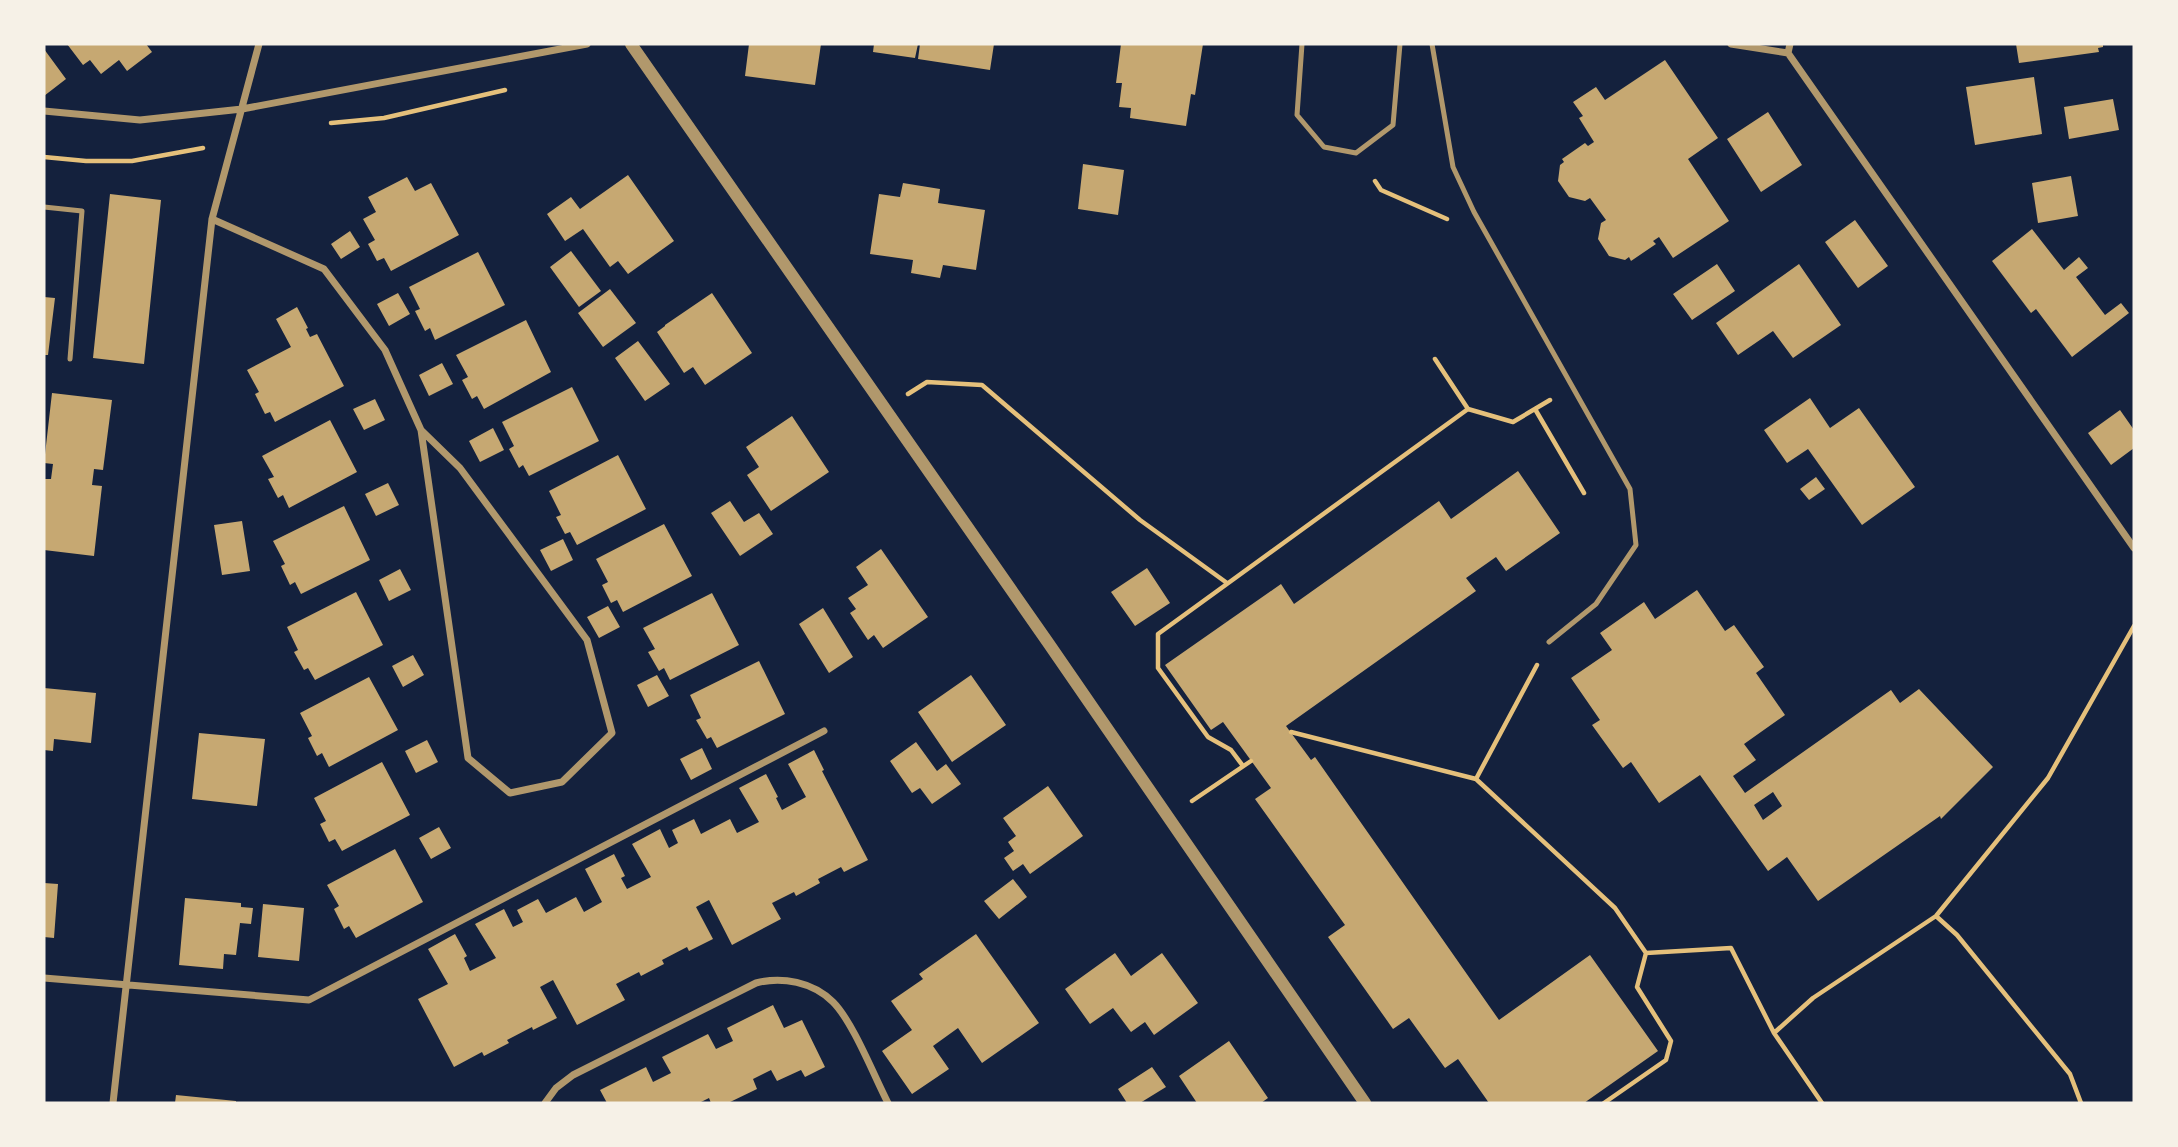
<svg xmlns="http://www.w3.org/2000/svg" width="2178" height="1147" font-family="Quicksand,sans-serif">
<style>
.building{fill:#c6a872;fill-rule:evenodd}
.lines{fill:none;stroke-linecap:round;stroke-linejoin:round}
.path{stroke:#e5c07b;stroke-width:4.5}
.service{stroke:#b1986c;stroke-width:5}
.minor{stroke:#b1986c;stroke-width:7}
.tertiary{stroke:#b1986c;stroke-width:12}
</style>
<rect width="100%" height="100%" fill="#14213d"/>
<path class="building" d="M67,44H146L152,52L127,71L119,60L101,74L90,60L83,65Z
M749,44H821L815,85L745,76Z
M874,44H918L915,58L873,52Z
M920,44H994L990,70L918,59Z
M1121,44H1203L1195,95L1191,94L1186,126L1130,118L1131,108L1119,107L1122,83H1116Z
M2016,44H2103V47L2098,48L2099,52L2019,63Z
M44,49L66,79L44,96Z
M1665,60L1718,138L1688,159L1729,221L1673,258L1659,237L1653,241L1656,244L1631,261L1629,257L1625,260L1609,256L1598,239L1601,223L1606,220L1590,198L1585,201L1569,197L1558,181L1560,165L1564,162L1562,159L1585,143L1588,146L1594,142L1579,118L1583,116L1573,102L1596,87L1605,100Z
M2034,77L2042,134L1975,145L1966,87Z
M2113,99L2119,130L2069,139L2064,107Z
M1768,112L1802,165L1761,192L1727,139Z
M1083,164L1124,170L1118,215L1078,209Z
M628,175L674,241L628,274L618,261L610,267L583,229L565,241L547,214L571,197L580,209Z
M2071,176L2078,216L2038,223L2032,183Z
M407,177L415,191L431,183L459,235L391,271L384,258L377,261L368,244L375,240L363,219L376,212L368,197Z
M903,183L940,189L938,203L985,210L976,270L943,265L940,278L911,273L913,260L870,254L879,194L900,197Z
M110,194L161,200L144,364L93,358Z
M1855,220L1888,266L1858,288L1825,242Z
M2032,229L2064,270L2079,257L2088,268L2076,277L2105,315L2121,303L2129,313L2072,357L2036,309L2031,313L1992,261Z
M350,231L360,247L341,259L331,244Z
M571,251L601,291L579,307L550,267Z
M478,252L505,305L435,340L430,328L425,331L415,311L420,309L409,287Z
M1717,264L1735,291L1692,320L1673,294Z
M1799,264L1841,325L1793,358L1773,331L1738,355L1716,323Z
M610,289L636,323L603,347L578,313Z
M398,293L410,314L389,326L377,304Z
M712,293L752,353L705,385L693,367L684,373L657,332L665,326V325Z
M44,297L55,298L48,355H44Z
M297,307L308,328L306,329L310,337L317,334L344,386L275,422L270,412L265,414L255,394L259,392L247,370L291,347L276,319Z
M526,320L551,372L484,409L477,396L472,399L462,380L468,377L456,355Z
M638,341L670,384L645,401L615,358Z
M442,363L453,384L429,396L419,375Z
M572,387L599,441L529,476L523,465L519,468L509,449L514,446L502,422Z
M52,393L112,400L103,470L94,469L92,485L102,486L94,556L44,550V479H51L53,464L44,463Z
M1810,398L1830,428L1859,408L1915,487L1862,525L1808,449L1787,463L1764,430Z
M375,399L385,420L364,430L353,409Z
M2120,410L2134,430V448L2111,465L2088,433Z
M792,416L829,472L771,511L747,475L759,467L746,447Z
M330,420L357,472L289,508L283,495L278,498L268,479L274,477L262,456Z
M493,428L504,450L480,462L469,441Z
M618,455L646,509L577,545L570,532L565,534L556,517L561,515L549,491Z
M1518,471L1560,533L1506,571L1496,557L1466,578L1476,591L1286,726L1311,760L1315,757L1499,1020L1590,955L1658,1051L1584,1103H1489L1458,1059L1445,1068L1409,1018L1393,1029L1328,937L1345,925L1255,799L1271,788L1223,722L1211,730L1165,665L1281,584L1294,604L1439,501L1451,519Z
M1816,477L1825,489L1809,500L1800,489Z
M388,483L399,505L376,516L365,494Z
M730,501L744,522L759,513L773,534L740,556L711,513Z
M344,506L370,560L301,594L295,582L290,585L281,566L285,564L273,541Z
M242,521L250,571L222,575L214,525Z
M664,524L692,576L623,612L617,600L611,603L602,585L608,582L596,559Z
M563,539L573,560L551,571L540,550Z
M881,549L928,617L883,648L874,635L868,640L850,613L856,609L848,598L868,585L856,567Z
M1147,568L1170,603L1135,626L1111,592Z
M400,569L411,590L389,601L379,580Z
M1697,590L1725,631L1734,625L1764,667L1756,673L1785,715L1744,744L1756,760L1733,776L1745,793L1891,690L1900,703L1919,689L1993,767L1941,819L1940,816L1818,901L1787,857L1768,871L1700,775L1659,803L1631,762L1623,768L1592,725L1600,720L1571,678L1612,650L1600,633L1644,602L1655,619ZM1773,792L1782,806L1763,820L1754,805Z
M356,592L383,645L315,680L308,668L304,670L294,652L298,650L287,627Z
M712,593L739,645L670,680L664,668L659,671L648,652L655,649L643,628Z
M608,606L620,627L599,638L587,617Z
M823,608L853,657L829,673L799,624Z
M413,655L424,675L403,687L392,666Z
M759,661L785,714L717,748L711,737L707,739L696,720L701,718L690,695Z
M657,675L669,696L648,707L637,685Z
M971,675L1006,725L952,762L918,712Z
M369,677L398,730L329,767L322,753L317,756L308,738L312,736L300,713Z
M44,688L96,693L91,743L54,739L53,751L44,750Z
M199,733L265,739L257,806L192,799Z
M427,740L438,762L416,773L405,751Z
M916,742L937,771L946,764L961,784L932,804L920,788L912,793L890,761Z
M702,748L712,769L691,780L680,759Z
M814,750L824,770L822,771L868,860L844,872L841,867L818,879L820,883L796,896L794,892L772,903L781,919L732,945L709,900L696,907L713,939L689,951L687,947L662,960L664,964L641,976L639,972L616,984L625,1000L577,1025L553,980L540,987L557,1018L533,1030L532,1027L507,1040L509,1043L484,1056L482,1052L454,1067L418,999L448,984L428,949L455,934L467,956L464,958L470,971L496,958L475,924L504,909L513,927L523,922L517,910L538,899L546,913L576,897L584,912L602,902L585,869L614,854L625,876L621,878L627,889L651,877L632,844L660,829L669,848L678,843L672,830L694,819L701,834L730,819L737,833L759,822L739,788L766,774L778,797L776,798L782,810L806,797L788,764Z
M382,762L410,815L342,851L335,839L329,842L320,824L326,821L314,798Z
M1048,786L1083,836L1030,874L1023,864L1013,871L1004,858L1014,851L1008,842L1016,836L1003,818Z
M439,827L451,848L431,859L419,838Z
M395,849L423,902L356,938L349,926L344,929L334,909L339,906L327,885Z
M1013,879L1027,897L999,919L984,901Z
M44,883L58,884L54,938L44,937Z
M185,898L241,903V907L253,908L251,924L240,923L236,955L224,954L223,969L179,965Z
M263,904L304,908L299,961L258,957Z
M976,934L1039,1023L982,1063L958,1028L933,1046L949,1069L912,1094L882,1051L912,1030L891,1001L923,979L919,974Z
M1115,953L1131,976L1162,953L1198,1003L1154,1035L1145,1022L1131,1032L1113,1008L1090,1024L1065,989Z
M773,1005L784,1028L802,1020L825,1067L805,1077L801,1070L777,1081L771,1070L753,1079L757,1089L728,1103H711L709,1098L699,1103H607L600,1090L646,1067L653,1082L671,1073L662,1057L708,1034L716,1049L733,1041L727,1028Z
M1229,1041L1268,1098L1261,1103H1197L1179,1076Z
M1152,1067L1166,1087L1140,1103H1127L1118,1089Z
M176,1095L236,1101V1103H175Z"/>
<g class="lines">
<path class="path" d="M331,123L384,118L505,90
M44,157L86,161H132L203,148
M1375,181L1381,190L1447,219
M1435,359L1468,409L1513,422L1550,400
M908,394L927,382L982,385L1140,520L1227,583
M1535,409L1584,493
M1291,732L1476,779L1615,908L1646,953L1637,987L1671,1041L1666,1060L1604,1103
M1243,766L1231,750L1208,737L1158,668V634L1468,409
M1476,779L1537,665
M1192,801L1251,761
M1936,916L1957,935L2070,1074L2081,1103
M1646,953L1731,948L1774,1033
M1822,1103L1774,1033L1813,998L1936,916L2048,778L2134,626"/>
<path class="service" d="M1302,44L1297,115L1324,147L1356,153L1393,125L1400,44
M1432,44L1453,167L1474,212L1630,489L1636,545L1596,604L1549,642
M44,207L82,211L70,359"/>
<path class="minor" d="M1731,44L1788,53L1790,44
M1788,53L2134,548
M44,111L140,120L242,109L587,44
M212,219L324,269L385,350L421,430L468,758L510,793L562,782L612,733L587,640L460,468L421,430
M44,978L309,1000L824,731
M113,1103L212,219L259,44
M545,1103L556,1088L573,1075L756,983C782,976 813,982 833,1002C853,1022 874,1076 888,1103"/>
<path class="tertiary" d="M631,44L1049,644L1365,1103"/>
</g>
<rect width="2178" height="1147" fill="none" stroke="#f6f1e7" stroke-width="91"/>
</svg>
